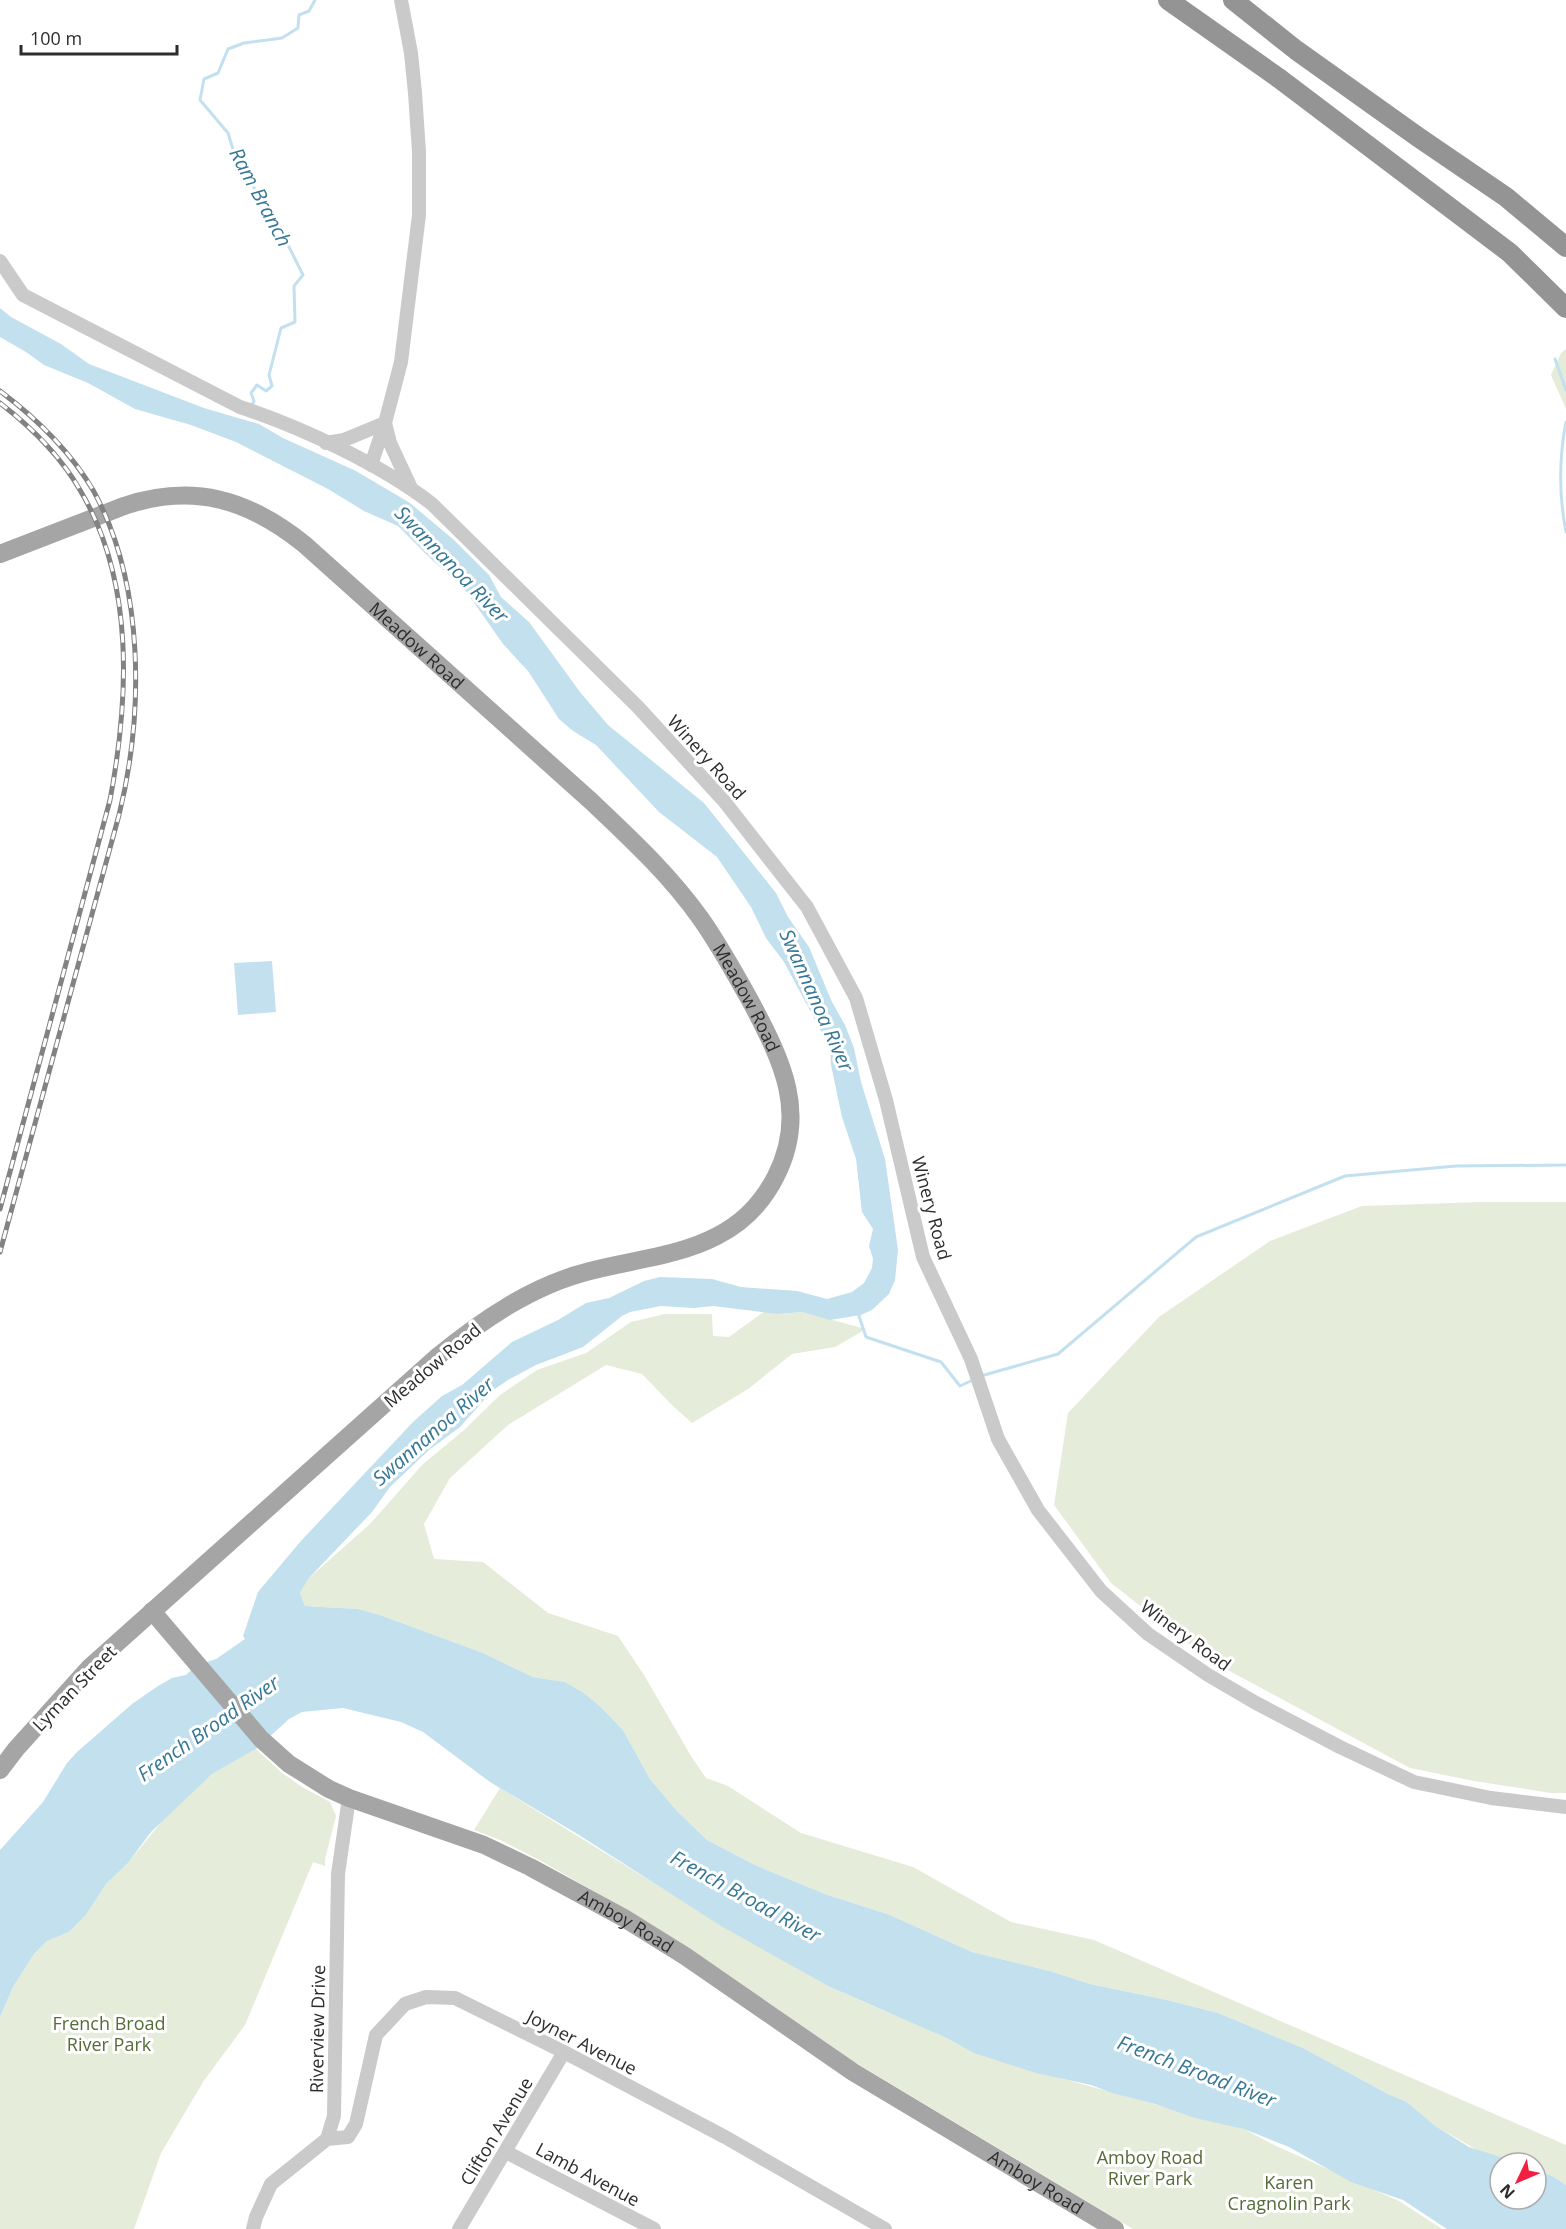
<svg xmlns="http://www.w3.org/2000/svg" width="1566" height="2229" font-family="'Open Sans',sans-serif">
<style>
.green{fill:#e5ecd9}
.water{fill:#c3e0ee}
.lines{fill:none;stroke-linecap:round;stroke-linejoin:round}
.stream{stroke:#c3e0ee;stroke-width:3}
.minor{stroke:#cacaca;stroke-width:14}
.major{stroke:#a5a5a5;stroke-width:18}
.highway{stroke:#949494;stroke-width:20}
.rail-casing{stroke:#828282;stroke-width:5}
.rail{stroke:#fff;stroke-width:3;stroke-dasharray:9;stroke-linecap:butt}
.labels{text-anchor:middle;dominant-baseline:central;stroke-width:6;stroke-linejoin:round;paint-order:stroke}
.street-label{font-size:18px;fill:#2d2d2d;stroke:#fff}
.park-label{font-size:18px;fill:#546c37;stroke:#fff}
.water-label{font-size:20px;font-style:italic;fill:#357795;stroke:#fff}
</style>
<rect width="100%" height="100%" fill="#fff"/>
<path class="green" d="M1566,349V409L1551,375L1561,353Z
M1482,1202H1566V1793H1551L1474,1781L1410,1768L1211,1661L1111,1583L1054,1505L1068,1413L1159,1317L1270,1241L1362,1206Z
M765,1311L778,1314L802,1312L866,1329L835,1347L792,1354L748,1389L692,1423L673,1406L642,1374L606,1365L508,1425L450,1478L424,1524L434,1559L483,1562L548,1613L618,1636L644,1675L691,1756L706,1778L728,1786L801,1833L913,1867L1011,1922L1094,1940L1566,2145V2185L1554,2177L1536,2169V2163H1520L1477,2150L1434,2125L1407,2102L1388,2094L1303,2048L1218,2013L1167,2000L1090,1984L1050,1971L972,1952L890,1915L825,1894L755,1865L707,1840L676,1810L650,1779L623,1730L600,1706L581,1691L565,1682L533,1677L483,1653L380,1615L358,1609L305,1606L300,1593L309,1578L370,1524L423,1464L463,1431L500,1395L537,1370L586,1353L631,1322L665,1314H712L713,1336L729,1337Z
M256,1749L281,1772L302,1787L330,1802L336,1816L325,1859V1866L313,1862L245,2025L203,2082L161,2153L134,2229H0V2017L13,1987L34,1954L47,1941L69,1932L86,1915L106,1884L128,1863L167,1815L212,1774Z
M500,1788L694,1908L830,1987L882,2010L1042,2073L1244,2129L1274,2145L1399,2201L1442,2229H1133L853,2061L720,1969L651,1924L543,1862L500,1840L474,1830Z"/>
<path class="water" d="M0,308L11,317L61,344L89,364L204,408L259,424L283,438L356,471L410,503L454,540L489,575L501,597L529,622L580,692L608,725L704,803L776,893L788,917L809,947L832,1002L845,1025L854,1048L861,1082L885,1159L898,1250L895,1280L889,1294L872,1310L861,1315L830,1320L802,1312L778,1314L713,1306L694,1308L661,1306L630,1312L622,1316L583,1347L536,1365L508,1380L492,1391L460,1427L429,1450L390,1487L372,1512L309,1578L300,1593L305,1606L358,1609L380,1615L483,1653L533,1677L565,1682L581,1691L600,1706L623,1730L650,1779L676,1810L707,1840L755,1865L825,1894L890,1915L972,1952L1050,1971L1090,1984L1167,2000L1218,2013L1303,2048L1388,2094L1407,2102L1434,2125L1469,2147L1520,2163H1500V2199H1536V2169L1554,2177L1566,2185V2229H1447L1403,2200L1351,2182L1289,2147L1244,2129L1195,2118L1155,2104L1112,2093L1091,2085L1036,2073L974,2053L947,2038L830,1987L721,1926L579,1835L490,1782L423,1732L401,1722L343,1708L302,1712L289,1719L256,1749L212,1774L151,1832L128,1863L106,1884L86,1915L69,1932L47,1941L34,1954L13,1987L0,2017V1850L43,1802L67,1763L77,1752L132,1704L158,1686L172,1678L186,1675L195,1666L216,1659L245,1639L243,1636L258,1592L300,1542L413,1422L442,1396L462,1385L512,1342L558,1320L586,1303L609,1298L644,1281L660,1277L712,1279L741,1287L797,1291L827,1299L852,1292L864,1283L872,1268L873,1259L869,1246L873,1229L862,1212L856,1159L842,1117L831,1065L830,1048L784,962L766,938L751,907L717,857L659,812L596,745L573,731L559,719L528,671L503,644L463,587L433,561L398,526L364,511L328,489L236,442L191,425L135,409L88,383L44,365L26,352L0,337Z
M272,961L276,1012L238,1015L234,963Z"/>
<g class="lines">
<path class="stream" d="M1555,359L1566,390
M251,407L254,401L251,393L257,385L266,391L272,386L269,375L281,328L295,322L294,286L303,275L286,241L235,156L228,133L200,100L204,79L218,73L228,49L244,43L282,38L298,28L299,15L309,11L315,0
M1566,422C1559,458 1559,496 1566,532
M858,1313L866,1337L941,1362L960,1386L973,1380
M981,1376L1058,1354L1196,1237L1345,1176L1456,1166L1566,1165"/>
<path class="minor" d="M0,261L23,295L240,407C301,427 382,465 432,504L638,707L724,801L807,907L856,998L886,1100L923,1257L971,1359L998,1439L1038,1510L1101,1591L1148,1634L1208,1675L1256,1703L1340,1747L1414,1782L1491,1798L1566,1807
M326,443L344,440L385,423L390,443L411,488
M371,465L385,423L401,362L419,215V152L415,93L411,53L401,0
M327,2139L348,2137L356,2124L376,2035L405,2004L426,1997L455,1998L564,2052L725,2137L885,2229
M506,2152L654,2229
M253,2229L256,2217L271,2184L327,2139L334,2116L338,1874L349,1798
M459,2229L564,2052"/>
<g class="major">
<path id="s1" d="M0,554L124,506C193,483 248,499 304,544L592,802C631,839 670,875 701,919C720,946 736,975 752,1004C782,1061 808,1113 776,1176C763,1202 743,1223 717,1236C679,1256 632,1260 590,1271C533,1285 482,1320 437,1357L89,1668L16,1749L0,1770"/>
<path id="s2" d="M152,1611L261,1739L289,1764L329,1789L349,1798L484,1845L530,1867L624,1918L685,1956L853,2072L1115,2229"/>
</g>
<path class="highway" d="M1168,0L1280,79L1510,253L1566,308
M1233,0L1296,50L1418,137L1506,197L1566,247"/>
<g class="rail-casing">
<path id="rail" d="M0,391C36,418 70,451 93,490C145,584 144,714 119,815L0,1252
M0,403C31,427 60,455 80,490C135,582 129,699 110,800L0,1209"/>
</g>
<use href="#rail" class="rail"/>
</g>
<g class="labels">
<g class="street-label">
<text stroke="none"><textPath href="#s1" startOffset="478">Meadow Road</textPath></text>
<text transform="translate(707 757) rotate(48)">Winery Road</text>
<text stroke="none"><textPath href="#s1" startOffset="964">Meadow Road</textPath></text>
<text transform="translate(932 1208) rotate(75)">Winery Road</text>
<text transform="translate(432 1365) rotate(-40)">Meadow Road</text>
<text transform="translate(1186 1635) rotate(36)">Winery Road</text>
<text transform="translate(74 1688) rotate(-46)">Lyman Street</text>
<text stroke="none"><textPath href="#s2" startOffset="579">Amboy Road</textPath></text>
<text transform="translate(317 2029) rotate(-89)">Riverview Drive</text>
<text transform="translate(582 2042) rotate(27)">Joyner Avenue</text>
<text transform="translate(496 2131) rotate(-59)">Clifton Avenue</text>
<text transform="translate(588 2174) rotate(28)">Lamb Avenue</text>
<text stroke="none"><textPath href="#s2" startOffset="1065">Amboy Road</textPath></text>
</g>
<g class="park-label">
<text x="109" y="2023">French Broad<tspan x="109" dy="21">River Park</tspan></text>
<text x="1150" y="2157">Amboy Road<tspan x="1150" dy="21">River Park</tspan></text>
<text x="1289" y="2182">Karen<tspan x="1289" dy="21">Cragnolin Park</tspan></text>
</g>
<g class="water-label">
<text transform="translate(261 197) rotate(62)">Ram Branch</text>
<text transform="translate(452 564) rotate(46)">Swannanoa River</text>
<text transform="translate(817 1000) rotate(66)">Swannanoa River</text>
<text transform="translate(433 1431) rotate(-41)">Swannanoa River</text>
<text transform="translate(208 1728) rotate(-35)">French Broad River</text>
<text transform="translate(746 1896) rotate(29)">French Broad River</text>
<text transform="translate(1197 2071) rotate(21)">French Broad River</text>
</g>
</g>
<g transform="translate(1518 2181) rotate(226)"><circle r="28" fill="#ffffff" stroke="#ababab" stroke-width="1.5"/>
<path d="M0-4.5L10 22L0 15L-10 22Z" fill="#f22040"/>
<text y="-9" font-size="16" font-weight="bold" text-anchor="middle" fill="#2d2d2d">N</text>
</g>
<path d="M21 45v9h156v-9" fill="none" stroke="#2d2d2d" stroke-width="3"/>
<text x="30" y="45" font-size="18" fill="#2d2d2d" stroke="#ffffff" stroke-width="4.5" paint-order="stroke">100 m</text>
</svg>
